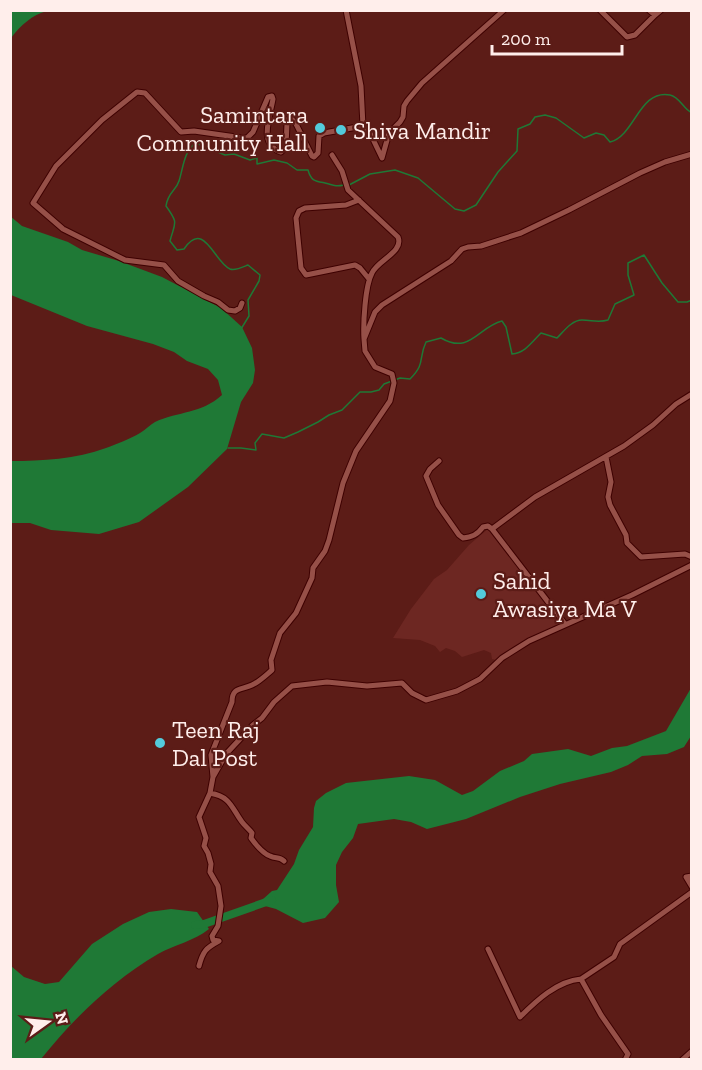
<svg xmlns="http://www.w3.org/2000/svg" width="702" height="1070" font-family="'Zilla Slab',serif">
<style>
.built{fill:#6d2722}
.water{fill:#1f7936}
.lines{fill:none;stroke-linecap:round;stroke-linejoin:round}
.stream{stroke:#1f7936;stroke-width:1.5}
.river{stroke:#1f7936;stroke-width:8}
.street-casing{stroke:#3e0001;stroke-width:7}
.street{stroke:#965048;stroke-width:5}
.poi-dot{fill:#53cbdb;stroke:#5c1c17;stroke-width:2}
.labels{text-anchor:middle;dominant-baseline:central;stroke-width:4.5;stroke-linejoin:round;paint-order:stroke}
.poi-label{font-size:24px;fill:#ffeeeb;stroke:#5c1c17;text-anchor:start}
</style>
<rect width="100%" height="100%" fill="#5c1c17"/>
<path class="built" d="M489,528L562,623L532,637L496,660L492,659L491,653L484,650L462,657L455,651L446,648L440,652L435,646L420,640L393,638L411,609L434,579L447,570L469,545Z"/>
<path class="water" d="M11,10H47V11C32,15 21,25 11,38Z
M10,216L22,226L68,242L82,250L119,261L162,277L221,308L242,327L252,348L255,370L253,383L241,402L227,449L188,487L139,522L99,534L51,530L30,523H11V461C42,461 76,459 106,448C117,444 130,439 140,433C145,430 150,425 155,422C179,411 201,414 222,395L218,380L208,369L187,361L174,352L153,344L87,326L11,295Z
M691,688V736L684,747L667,754L642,756L628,765L611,772L560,784L520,797L466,819L427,829L411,822L394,819L358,824L353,838L342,852L336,865V885L339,902L325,918L303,923L276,909L265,906L262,900L272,891L277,890L294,864L299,850L313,827L314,808L316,801L326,793L346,783L409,776L435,780L462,795L473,791L500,771L524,761L532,754L568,749L591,756L612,748L627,746L666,731Z
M171,909L197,912L209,929C194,941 174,945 158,954C112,981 74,1018 41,1059H11V966L24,977L45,984L59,982L92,944L123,924L149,912Z"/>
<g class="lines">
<path class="stream" d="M349,185L370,174L395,170L418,178L455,209L464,211L476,205L498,172L517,151L518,129L530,124L535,117L545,115L556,118L584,138L596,133L604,135L610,142C635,136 639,89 670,95C680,97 683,109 692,113
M241,329L249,316L248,300L259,281L260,275L248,265C243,267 235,271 230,269C214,262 204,219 184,249L177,250L170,241C175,222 179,224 166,206C168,192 176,191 179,181C183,169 184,150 196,143L225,155L234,154L250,160L257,158V164L274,160L287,163L297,170H308C311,181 315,181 325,183C333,185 335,187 344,185
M228,448H241L256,450L255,443L262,434L284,438L298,432L318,422L329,415L342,410L360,392H371L379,390L384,384L400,378L410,379C426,363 418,359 426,342L441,338C470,355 478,327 502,321L506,327L512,354C525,353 532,342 541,333L557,338C564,331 572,320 582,320C592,320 598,323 608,320L615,304L634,295L628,275V263L644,255L662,283L678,302H687L692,300"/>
<path class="river" d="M195,925L204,924L272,900"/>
<g class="street-casing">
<path id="street" d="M346,10L361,86L363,126
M600,10L627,37L635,35L655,15
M649,10L655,15L661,10
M332,155L342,171L348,190L398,237C404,252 378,260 372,273C365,286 363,324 364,339
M359,200L346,205L305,208L299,211L296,218L301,268L306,275L355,265L360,268L369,279
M242,303L240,308L235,311L228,310L218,302L204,296L178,281L164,265L125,260L63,229L33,203L56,166L102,120L137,92L145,93L181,132L194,131L243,138H247L253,132L268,97L272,96L273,99C270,117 258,145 281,152L286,147L287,123L288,119L291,118L296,124L312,156L314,157L318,153L319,136L324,133L363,126L370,133L382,158L389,133L400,122L403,117L404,106L407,101L422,83L504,10
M606,457L611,482L608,497L610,505L626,535L627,543L641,557L685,554L692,557
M439,461L430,469L426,476L438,505L459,535L463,538C472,537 477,535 483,527L488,526L492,529L535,497L624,446L653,425L676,404L692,394
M492,529L565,624
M213,777L211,755L232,702C232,687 241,690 252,685C259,682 266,675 272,670L271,660L280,633L296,613L312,578L313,568L325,551L329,540L343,483L356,451L390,401L394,383L392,374L375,367L365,351L364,339L375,312L382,305L451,261L462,249L468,247L481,246L521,233L569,210L640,173L665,162L692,154
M284,861C279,856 276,859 270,856C262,853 256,845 251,838L252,833C249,829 245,826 242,822C231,807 231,797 210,793L213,777L226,754L253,725L262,718L274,702L292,686L327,682L367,686L402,683L412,693L426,700L457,691L480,679L502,658L529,641L632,595L692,565
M692,876L686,877L692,887
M488,949L520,1017C536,1001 557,981 581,979
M199,966C203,951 206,948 219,941L213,940L212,936L218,926L221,906L218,886L210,872L211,864L208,853L204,846L206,838L199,817L210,793
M625,1060L628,1054L601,1015L581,979L614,957L620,944L692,892
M682,1060L692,1051"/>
</g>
<use href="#street" class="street"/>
</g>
<g class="poi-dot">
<circle cx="320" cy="128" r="6"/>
<circle cx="341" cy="130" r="6"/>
<circle cx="481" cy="594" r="6"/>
<circle cx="160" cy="743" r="6"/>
</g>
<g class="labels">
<g class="poi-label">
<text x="308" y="114" text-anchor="end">Samintara<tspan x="308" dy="28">Community Hall</tspan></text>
<text x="353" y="130">Shiva Mandir</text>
<text x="493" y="580">Sahid<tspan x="493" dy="28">Awasiya Ma V</tspan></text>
<text x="172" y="729">Teen Raj<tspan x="172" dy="28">Dal Post</tspan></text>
</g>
</g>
<rect width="702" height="1070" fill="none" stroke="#ffeeeb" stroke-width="24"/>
<g transform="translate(48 1022) rotate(75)" stroke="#5c1c17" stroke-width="4.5" paint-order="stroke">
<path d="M0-4.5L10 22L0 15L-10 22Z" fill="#ffeeeb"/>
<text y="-9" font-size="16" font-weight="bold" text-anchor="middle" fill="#ffeeeb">N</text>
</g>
<path d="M492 45v9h130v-9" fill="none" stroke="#ffeeeb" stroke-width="3"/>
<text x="501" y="45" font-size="18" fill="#ffeeeb" stroke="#5c1c17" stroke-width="4.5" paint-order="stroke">200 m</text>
</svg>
